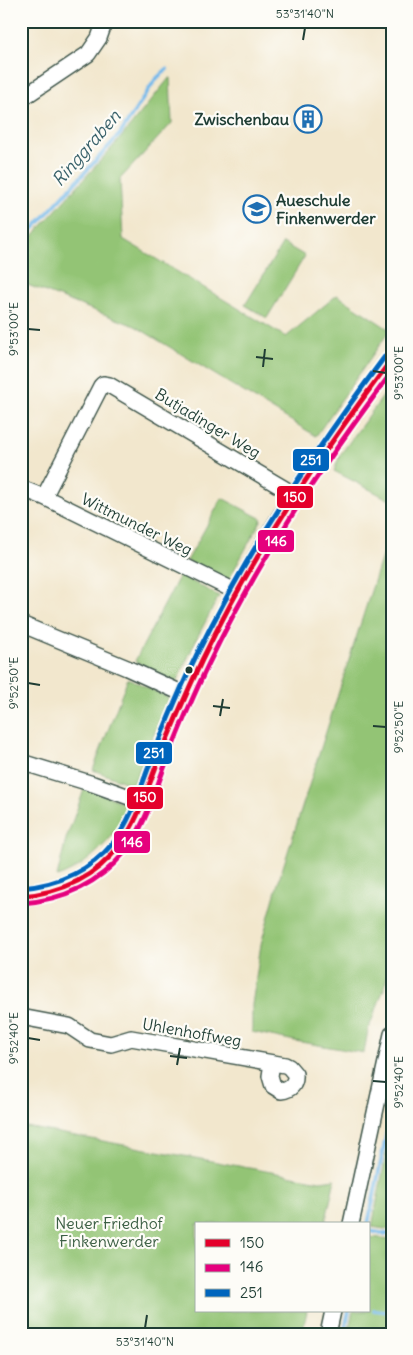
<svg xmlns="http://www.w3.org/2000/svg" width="413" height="1355" font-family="Delius,sans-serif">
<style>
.green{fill:#93c475;stroke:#598054}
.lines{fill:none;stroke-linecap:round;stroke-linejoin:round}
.stream{stroke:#75baeb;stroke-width:4}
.minor-casing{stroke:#3f564b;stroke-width:18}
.tertiary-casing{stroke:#3f564b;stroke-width:21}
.minor{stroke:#fff;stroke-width:15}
.tertiary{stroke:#fff;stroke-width:19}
.bus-1-casing{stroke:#fdfcf7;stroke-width:9}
.bus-2-casing{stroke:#fdfcf7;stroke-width:9}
.bus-3-casing{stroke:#fdfcf7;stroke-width:9}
.bus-1{stroke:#e4002b;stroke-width:5}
.bus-2{stroke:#e5007d;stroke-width:5}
.bus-3{stroke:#0065bd;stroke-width:5}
.ticks{fill:none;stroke:#1f3d34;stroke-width:2}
.bus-dot{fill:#1f3d34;stroke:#fdfcf7;stroke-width:2}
.labels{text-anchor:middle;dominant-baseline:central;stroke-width:4.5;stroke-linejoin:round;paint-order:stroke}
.poi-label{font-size:16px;font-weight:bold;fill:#1f3d34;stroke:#fdfcf7;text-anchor:end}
.street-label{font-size:16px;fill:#1f3d34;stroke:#fdfcf7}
.park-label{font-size:16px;fill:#3c5f44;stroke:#fdfcf7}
.water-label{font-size:18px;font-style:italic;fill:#39626b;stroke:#fdfcf7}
.line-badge{stroke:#fdfcf7;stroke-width:2}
.badge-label{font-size:14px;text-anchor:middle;font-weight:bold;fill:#fff}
.neatline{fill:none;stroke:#1f3d34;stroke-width:2}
.ticks-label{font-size:12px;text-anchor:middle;fill:#1f3d34}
</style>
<rect width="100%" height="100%" fill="#fdfcf7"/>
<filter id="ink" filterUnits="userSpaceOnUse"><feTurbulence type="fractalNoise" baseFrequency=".02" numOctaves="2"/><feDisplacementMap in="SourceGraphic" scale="10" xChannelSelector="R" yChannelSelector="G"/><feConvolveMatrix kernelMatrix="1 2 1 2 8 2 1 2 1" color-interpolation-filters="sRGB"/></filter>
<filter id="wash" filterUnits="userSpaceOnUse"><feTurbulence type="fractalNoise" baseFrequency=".0096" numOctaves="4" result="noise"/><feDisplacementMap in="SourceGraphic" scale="20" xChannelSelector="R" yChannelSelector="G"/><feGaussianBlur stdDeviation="1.12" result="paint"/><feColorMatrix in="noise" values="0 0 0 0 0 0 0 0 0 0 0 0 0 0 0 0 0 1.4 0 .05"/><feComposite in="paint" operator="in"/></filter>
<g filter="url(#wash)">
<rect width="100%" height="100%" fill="#f2e7cd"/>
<path class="green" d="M170,77L172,123L120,179L123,239L286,337L337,295L390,330L316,436L135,326L25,284L21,289V249L118,141Z
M283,243L305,256L267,318L245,305Z
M392,384V501L334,471L340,455Z
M222,498L262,519L228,581L187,561Z
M392,525V955L384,989L368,1030L364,1053L295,1041L252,1032V1005L261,944L278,883Z
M180,575L219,596L198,636L176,683L135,661Z
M128,678L169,698L133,785L93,770Z
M85,787L129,805C123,815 118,827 111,837C98,853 77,871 57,877L66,839Z
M21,1126L320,1181L335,1179L325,1224H197V1311H307L302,1334H21Z
M390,1135H392V1230L372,1227Z
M369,1237L392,1239V1334H348L353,1311H369Z"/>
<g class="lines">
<path class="stream" d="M21,242L120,134L155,80L167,69
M368,1224L392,1108
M369,1231L392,1235
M374,1310L392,1312
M344,1334L349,1311"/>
</g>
</g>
<g filter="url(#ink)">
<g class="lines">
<g class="minor-casing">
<path id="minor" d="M21,99L88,54L99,38L105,21
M21,488L44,497L237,592
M44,497L101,386L103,384L109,385L295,495
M21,624L127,668L186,695
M21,762L93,784L143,802
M21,1017L69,1026L90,1040L111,1044L131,1038L285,1065L289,1067L295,1074C296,1084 291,1090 281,1091L273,1086L270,1076L272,1063
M351,1224L392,1034
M328,1334L333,1311"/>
</g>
<g class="tertiary-casing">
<path id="tertiary" d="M21,896C59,895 96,877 119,847C138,824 146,793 157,765C171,729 186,693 203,658C231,602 261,546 296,494C326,447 359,403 392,359"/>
</g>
<use href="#minor" class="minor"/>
<use href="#tertiary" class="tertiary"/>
<g class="bus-1-casing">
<path id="bus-1" d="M21,896C60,893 95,878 119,846C138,822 146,792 157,764C171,729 186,694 202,660C254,552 320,455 392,359"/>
</g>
<g class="bus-2-casing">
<path id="bus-2" d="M22,903C62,900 97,885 124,853C144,828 153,797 164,768C178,732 192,698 209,663C259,559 323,464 392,372"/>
</g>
<g class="bus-3-casing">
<path id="bus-3" d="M21,888C57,885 90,871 113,843C132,819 140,789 151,761C165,725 180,689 197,654C250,547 315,450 386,355"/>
</g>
<use href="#bus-1" class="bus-1"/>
<use href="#bus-2" class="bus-2"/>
<use href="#bus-3" class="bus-3"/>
</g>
</g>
<path class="ticks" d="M303,40L305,28M28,329L40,330M256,357L273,359M263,367L265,349M373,371L386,373M28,683L40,685M213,706L230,708M220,716L223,699M373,726L386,727M28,1038L40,1040M170,1056L187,1058M177,1065L180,1048M373,1081L386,1082M145,1328L147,1315"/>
<defs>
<g id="building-ring" transform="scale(1.4375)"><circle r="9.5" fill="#fdfcf7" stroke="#1f6fb2" stroke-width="1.5"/><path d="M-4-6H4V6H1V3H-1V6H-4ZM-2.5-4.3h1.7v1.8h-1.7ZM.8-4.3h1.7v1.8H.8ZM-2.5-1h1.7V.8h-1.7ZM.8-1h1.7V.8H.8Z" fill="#1f6fb2"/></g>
<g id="school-ring" transform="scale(1.4375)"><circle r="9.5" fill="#fdfcf7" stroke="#1f6fb2" stroke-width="1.5"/><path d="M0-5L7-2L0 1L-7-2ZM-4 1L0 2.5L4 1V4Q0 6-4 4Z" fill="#1f6fb2"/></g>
</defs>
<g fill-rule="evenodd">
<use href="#building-ring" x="308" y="119"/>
<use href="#school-ring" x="257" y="209"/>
</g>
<circle class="bus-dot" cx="189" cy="670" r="4.5"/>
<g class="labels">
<g class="poi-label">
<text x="289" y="119">Zwischenbau</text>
<text x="276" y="200" text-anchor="start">Aueschule<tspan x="276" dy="18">Finkenwerder</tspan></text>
</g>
<g class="street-label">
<text transform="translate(208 423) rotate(31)">Butjadinger Weg</text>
<text transform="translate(137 524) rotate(26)">Wittmunder Weg</text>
<text transform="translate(192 1032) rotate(10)">Uhlenhoffweg</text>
</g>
<g class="park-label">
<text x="109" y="1223">Neuer Friedhof<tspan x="109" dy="18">Finkenwerder</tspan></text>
</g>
<g class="water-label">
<text transform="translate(86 148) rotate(-49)">Ringgraben</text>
</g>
</g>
<g class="line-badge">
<rect x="292" y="448" width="38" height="24" rx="5" fill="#0065bd"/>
<rect x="276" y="485" width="38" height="24" rx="5" fill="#e4002b"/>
<rect x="257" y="529" width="38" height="24" rx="5" fill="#e5007d"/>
<rect x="135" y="741" width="38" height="24" rx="5" fill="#0065bd"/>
<rect x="126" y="786" width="38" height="24" rx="5" fill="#e4002b"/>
<rect x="113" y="830" width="38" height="24" rx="5" fill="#e5007d"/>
</g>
<g class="badge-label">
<text x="311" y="465">251</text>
<text x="295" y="502">150</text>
<text x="276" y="546">146</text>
<text x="154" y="758">251</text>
<text x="145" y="802">150</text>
<text x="132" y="847">146</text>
</g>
<rect width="413" height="1355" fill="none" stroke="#fdfcf7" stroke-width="55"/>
<rect x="195" y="1222" width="175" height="90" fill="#fdfcf7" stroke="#a4b0a9"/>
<rect x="205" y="1239" width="25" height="8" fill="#e4002b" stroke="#a4b0a9"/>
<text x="240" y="1248" font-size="15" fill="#1f3d34">150</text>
<rect x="205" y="1264" width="25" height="8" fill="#e5007d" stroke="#a4b0a9"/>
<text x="240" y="1272" font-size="15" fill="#1f3d34">146</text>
<rect x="205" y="1289" width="25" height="8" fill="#0065bd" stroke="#a4b0a9"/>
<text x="240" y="1298" font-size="15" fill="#1f3d34">251</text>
<rect x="28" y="28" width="358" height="1300" class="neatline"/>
<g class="ticks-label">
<text x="305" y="18">53°31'40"N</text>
<text transform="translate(14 329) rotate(-90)" y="4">9°53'00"E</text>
<text transform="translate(399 373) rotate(-90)" y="4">9°53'00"E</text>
<text transform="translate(14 683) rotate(-90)" y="4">9°52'50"E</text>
<text transform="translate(399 727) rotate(-90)" y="4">9°52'50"E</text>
<text transform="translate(14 1038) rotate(-90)" y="4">9°52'40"E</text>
<text transform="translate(399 1082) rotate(-90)" y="4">9°52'40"E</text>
<text x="145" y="1346">53°31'40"N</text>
</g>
</svg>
